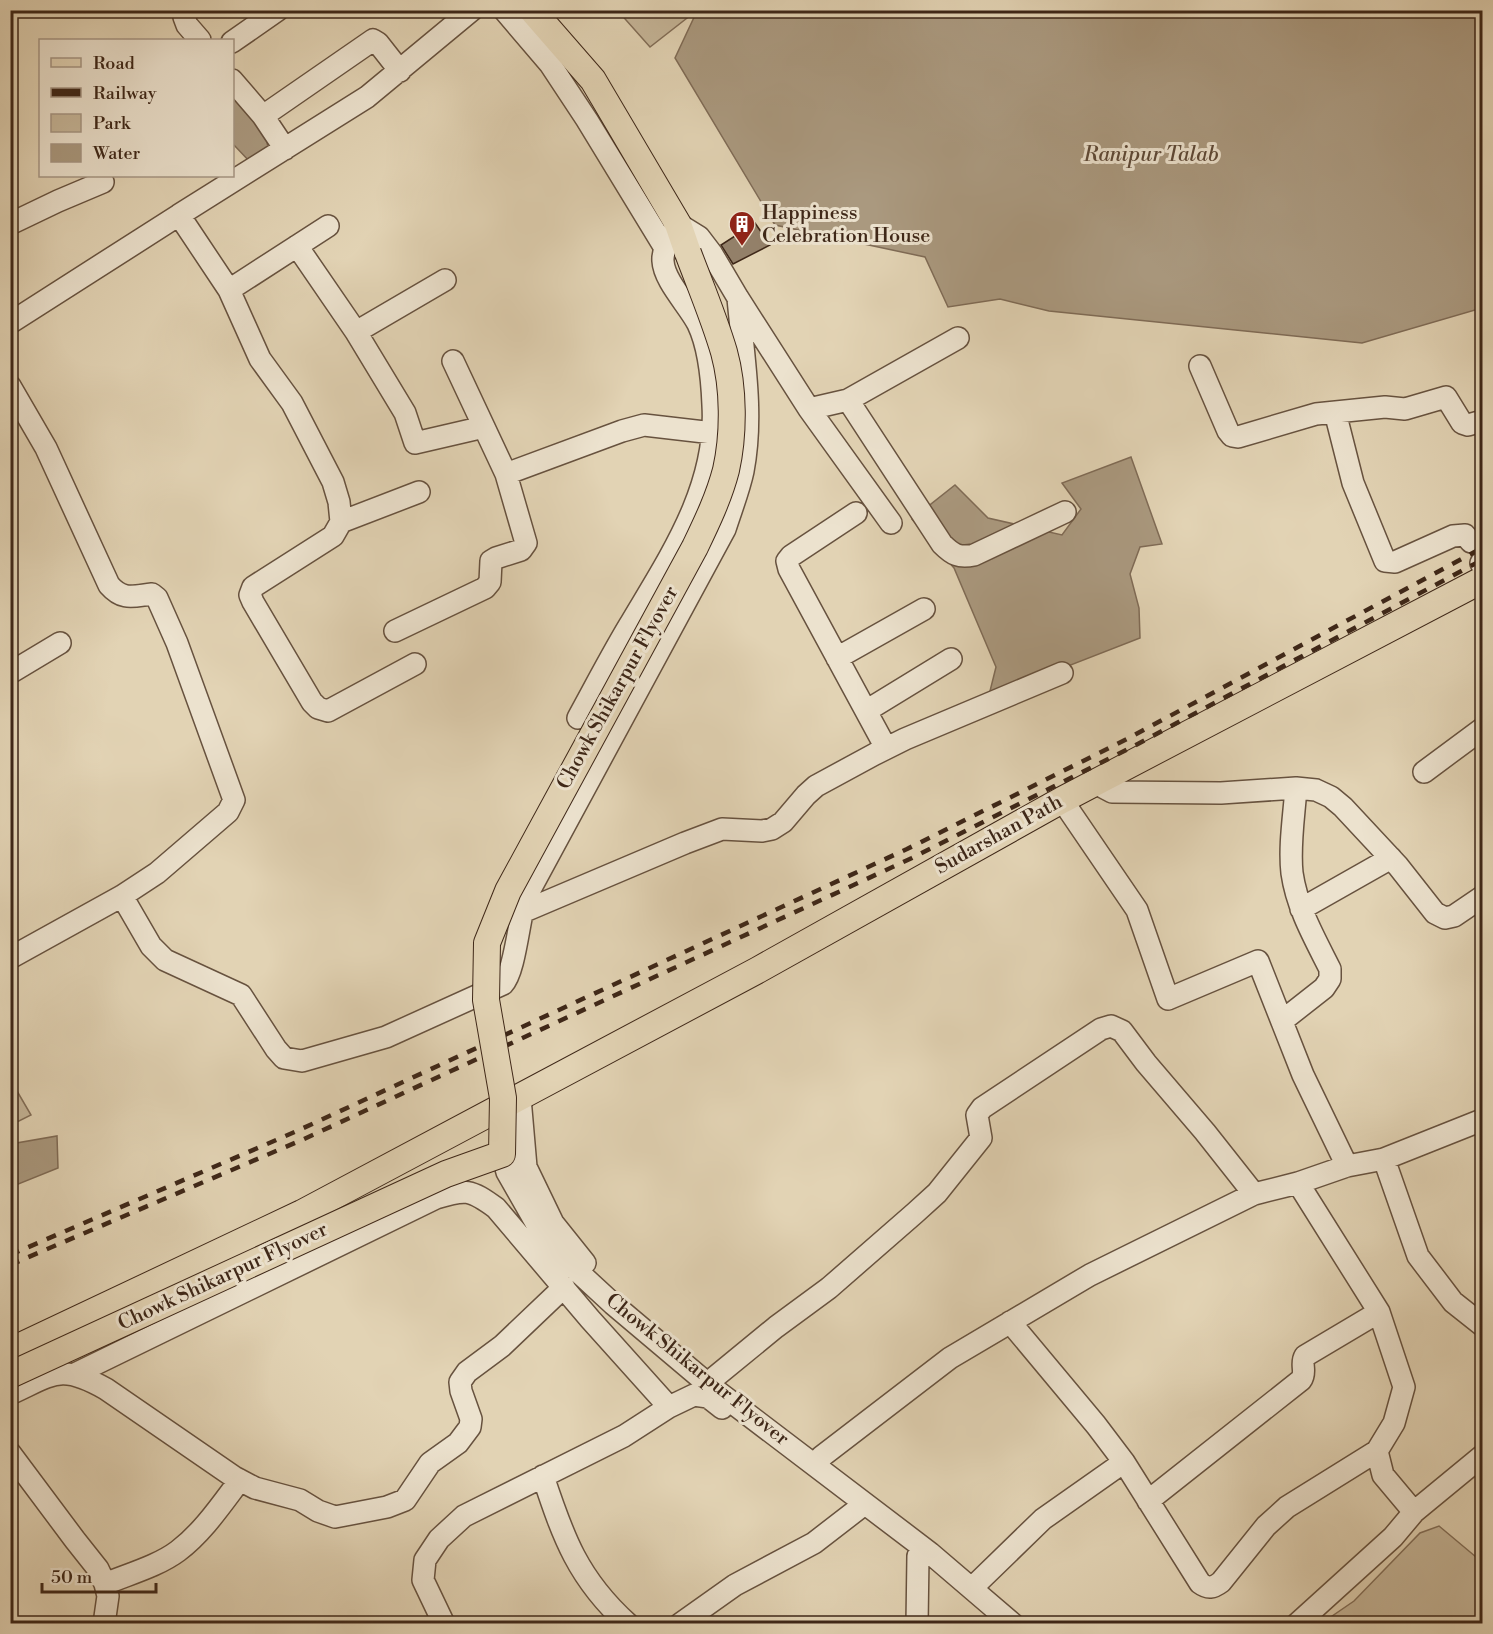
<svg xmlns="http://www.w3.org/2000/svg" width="1493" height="1634" font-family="'Libre Bodoni',serif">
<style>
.green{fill:#c6b699;stroke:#826e58;stroke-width:1.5}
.water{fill:#aa997f;stroke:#7f6b56;stroke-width:1.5}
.building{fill:#938069;stroke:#3e2718;stroke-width:1.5}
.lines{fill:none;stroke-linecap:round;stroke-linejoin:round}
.minor-casing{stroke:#67523f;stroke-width:24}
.major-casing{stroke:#3e2718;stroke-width:28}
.path{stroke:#3e2718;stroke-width:3;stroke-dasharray:1.5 3;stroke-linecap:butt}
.minor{stroke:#ece2ce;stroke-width:21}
.major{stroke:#e2d3b4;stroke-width:26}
.rail{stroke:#3e2718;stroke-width:4.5;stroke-dasharray:10 10;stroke-linecap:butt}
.major-bridge-casing{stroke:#3e2718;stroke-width:28;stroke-linecap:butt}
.major-bridge{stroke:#e2d3b4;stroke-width:26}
.labels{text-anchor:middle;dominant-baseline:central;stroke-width:6;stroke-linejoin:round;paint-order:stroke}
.poi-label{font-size:20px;fill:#3e2718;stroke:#ece2ce;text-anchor:start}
.street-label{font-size:20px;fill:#3e2718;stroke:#ece2ce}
.water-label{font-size:21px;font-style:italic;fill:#5e4937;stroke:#ece2ce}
</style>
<rect width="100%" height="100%" fill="#e2d3b4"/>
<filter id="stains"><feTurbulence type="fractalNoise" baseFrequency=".00333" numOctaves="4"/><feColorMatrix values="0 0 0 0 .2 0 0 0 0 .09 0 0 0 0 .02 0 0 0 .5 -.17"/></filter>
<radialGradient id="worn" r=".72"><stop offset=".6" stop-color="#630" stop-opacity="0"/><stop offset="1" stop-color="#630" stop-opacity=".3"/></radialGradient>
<path class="green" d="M618,11H696L650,47Z
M10,1079L31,1115L11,1125H10Z
M1439,1526L1482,1562V1623H1322L1354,1601L1420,1533Z"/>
<path class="water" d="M697,11H1482V308L1362,343L1049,311L1000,299L948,307L925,257L775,225L675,58Z
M232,89L265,127L268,149L251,163L233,144Z
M1131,457L1162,544L1140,547L1130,574L1139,608L1140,638L996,694L990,691L996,667L954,568L912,519L955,485L988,518L1062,535L1081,509L1062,483Z
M57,1136L58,1168L11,1187V1144Z"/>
<path class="building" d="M755,223L770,245L733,264L721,245Z"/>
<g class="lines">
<g class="minor-casing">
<path id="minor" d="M186,10L184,17L187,25L200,40
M504,10L550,64L587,120L665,248
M232,42L278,10
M232,80L263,116L285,149
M263,116L373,40L378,43L400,71
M179,215L367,97L472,10
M10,224L58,201L103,182
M297,246L356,332L405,413L415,443L484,427
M229,290L260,359L292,403L333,482L339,502L341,522L333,536L253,587L250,595L253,602L312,702L318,708L328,711L415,664
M10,323L179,215L229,290L328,226
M356,332L445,280
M1200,366L1228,431L1232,436L1238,437L1316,414L1385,407L1405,409L1446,397L1462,423L1468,425L1482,421
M10,386L46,448L109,585C123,601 133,596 152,594L157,598L177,643L234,800L228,812L157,873L122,896L10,958
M848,400L942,544C953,555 959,558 974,555L1065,512
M809,409L848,400L958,338
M1335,412L1353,483L1385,561L1395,562L1453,536L1465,535L1471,542
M506,474L622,431L644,425L713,433
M856,513L791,556L787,561L789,569L886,748
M341,522L419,492
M1481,563L1482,565
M395,631L485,588L490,582L491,561L496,558L521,550L526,543L506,474L453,361
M837,658L924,609
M10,673L60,643
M866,711L951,659
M578,718C595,687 611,656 629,626C669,558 718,488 713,405C712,379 709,347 698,324C689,306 664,281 663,261C662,248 672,235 678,224L699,237L712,254L738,298L809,409L891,523
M1424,772L1482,729
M1095,783L1112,792L1221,793L1296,788L1316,790L1331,797L1343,807L1398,866L1435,913L1445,918L1454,916L1482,897
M1062,800L1137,910L1168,999L1258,961L1303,1075L1347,1166
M122,896L151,946L165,960L241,995L276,1049L284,1058L302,1061L386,1037L503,984C515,972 519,918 526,897L725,529C731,510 739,490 743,471C754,414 743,354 738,298
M1301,909L1391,858
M520,913L685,843L722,829L762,831L772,829L783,822L806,795L816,786L875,754L905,739L1062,673
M1282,1021L1324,988L1330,979V969C1315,939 1297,908 1292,873C1289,846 1294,816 1296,788
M520,1098L526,1167L553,1223L585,1263
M502,1154L507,1172L548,1244L613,1304L709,1385L930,1553L1013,1624
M1384,1159L1482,1120
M1298,1183L1379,1312L1404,1387L1394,1423L1377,1451L1383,1475L1414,1512
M1010,1322L1096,1425L1124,1462L1200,1583C1208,1589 1213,1588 1221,1582L1266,1526L1287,1507L1377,1451
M75,1374L436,1198C466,1189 470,1189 496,1208L590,1319L669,1407
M715,1377L776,1327L829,1288L915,1213L937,1193L981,1138L977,1115L982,1108L1101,1029L1111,1026L1122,1031L1146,1063L1205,1132L1254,1194
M10,1394C54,1374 60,1363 106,1389L234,1477L255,1488L300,1500L318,1511L335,1517L387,1507L405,1500L430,1463L458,1443L470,1427L471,1419L461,1391L460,1382L467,1372L502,1346L564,1287
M10,1453L75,1540L98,1569L105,1584L108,1596L104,1624
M821,1457L950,1358L1090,1275L1254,1194L1298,1183L1347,1166L1384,1159L1418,1256L1453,1302L1482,1325
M543,1476C563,1537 578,1579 628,1624
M1148,1501L1301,1380C1307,1372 1300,1364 1305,1356L1379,1312
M105,1584C129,1574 158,1566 178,1551C203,1532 221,1505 240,1480
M973,1587L1043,1519L1124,1462
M444,1624L423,1580L425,1560L439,1539L464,1516L624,1436L669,1407L694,1395L708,1397L722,1408
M680,1624L735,1585L814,1543L858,1509
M917,1624L918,1556
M1297,1624L1393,1537L1414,1512L1482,1456"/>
</g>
<g class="major-casing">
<path id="major" d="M532,10L593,80L678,224L688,253
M10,1351L302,1213L758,970L1062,800L1482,580"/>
</g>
<path class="path" d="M10,1100V1103"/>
<use href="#minor" class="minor"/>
<use href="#major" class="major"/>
<path class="rail" d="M10,1255L297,1131L907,849L1127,739L1482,548
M10,1265L304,1139L912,858L1132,747L1482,560"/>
<g class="major-bridge-casing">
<path id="major-bridge" d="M10,1375L446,1174L502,1154L503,1098L486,1000L487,943L508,891L695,547C707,522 719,497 726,470C734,434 734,388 724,352C714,318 700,285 688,253"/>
</g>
<use href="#major-bridge" class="major-bridge"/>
</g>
<defs>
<g id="building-pin" transform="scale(1.35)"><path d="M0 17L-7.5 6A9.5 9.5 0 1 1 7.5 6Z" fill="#8f2418" stroke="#ece2ce"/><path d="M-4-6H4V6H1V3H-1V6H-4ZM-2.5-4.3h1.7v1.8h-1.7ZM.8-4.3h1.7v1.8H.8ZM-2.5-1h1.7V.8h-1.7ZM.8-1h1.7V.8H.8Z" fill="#fff"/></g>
</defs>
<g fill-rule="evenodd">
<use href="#building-pin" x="742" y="224"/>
</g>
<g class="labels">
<g class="poi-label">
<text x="762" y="213">Happiness<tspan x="762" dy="23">Celebration House</tspan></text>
</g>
<g class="street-label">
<text transform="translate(618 688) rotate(-61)">Chowk Shikarpur Flyover</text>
<text transform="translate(999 835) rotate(-29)">Sudarshan Path</text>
<text transform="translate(223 1277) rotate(-25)">Chowk Shikarpur Flyover</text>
<text transform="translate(697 1370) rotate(39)">Chowk Shikarpur Flyover</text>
</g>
<g class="water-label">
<text x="1151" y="155">Ranipur Talab</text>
</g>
</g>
<rect width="1493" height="1634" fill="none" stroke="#e2d3b4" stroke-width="36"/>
<rect x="12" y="12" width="1469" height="1610" fill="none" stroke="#3e2718" stroke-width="3"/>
<rect x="18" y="18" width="1457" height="1598" fill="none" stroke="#3e2718" stroke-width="1.5"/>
<rect x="39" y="39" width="195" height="138" fill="#ece2ce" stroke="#a69785" stroke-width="1.5"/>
<rect x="51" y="58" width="30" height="9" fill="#e2d3b4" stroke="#a69785" stroke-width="1.5"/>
<text x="93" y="69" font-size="18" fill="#3e2718">Road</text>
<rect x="51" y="88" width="30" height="9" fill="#3e2718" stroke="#a69785" stroke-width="1.5"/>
<text x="93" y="99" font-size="18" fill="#3e2718">Railway</text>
<rect x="51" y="114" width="30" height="18" fill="#c6b699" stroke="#a69785" stroke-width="1.5"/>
<text x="93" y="129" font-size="18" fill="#3e2718">Park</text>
<rect x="51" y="144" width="30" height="18" fill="#aa997f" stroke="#a69785" stroke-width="1.5"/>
<text x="93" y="159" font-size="18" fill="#3e2718">Water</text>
<path d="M42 1583v9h114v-9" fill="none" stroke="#3e2718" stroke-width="3"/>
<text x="51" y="1583" font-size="18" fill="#3e2718" stroke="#ece2ce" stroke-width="4.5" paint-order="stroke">50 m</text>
<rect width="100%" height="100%" filter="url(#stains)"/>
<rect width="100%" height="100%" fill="url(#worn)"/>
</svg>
